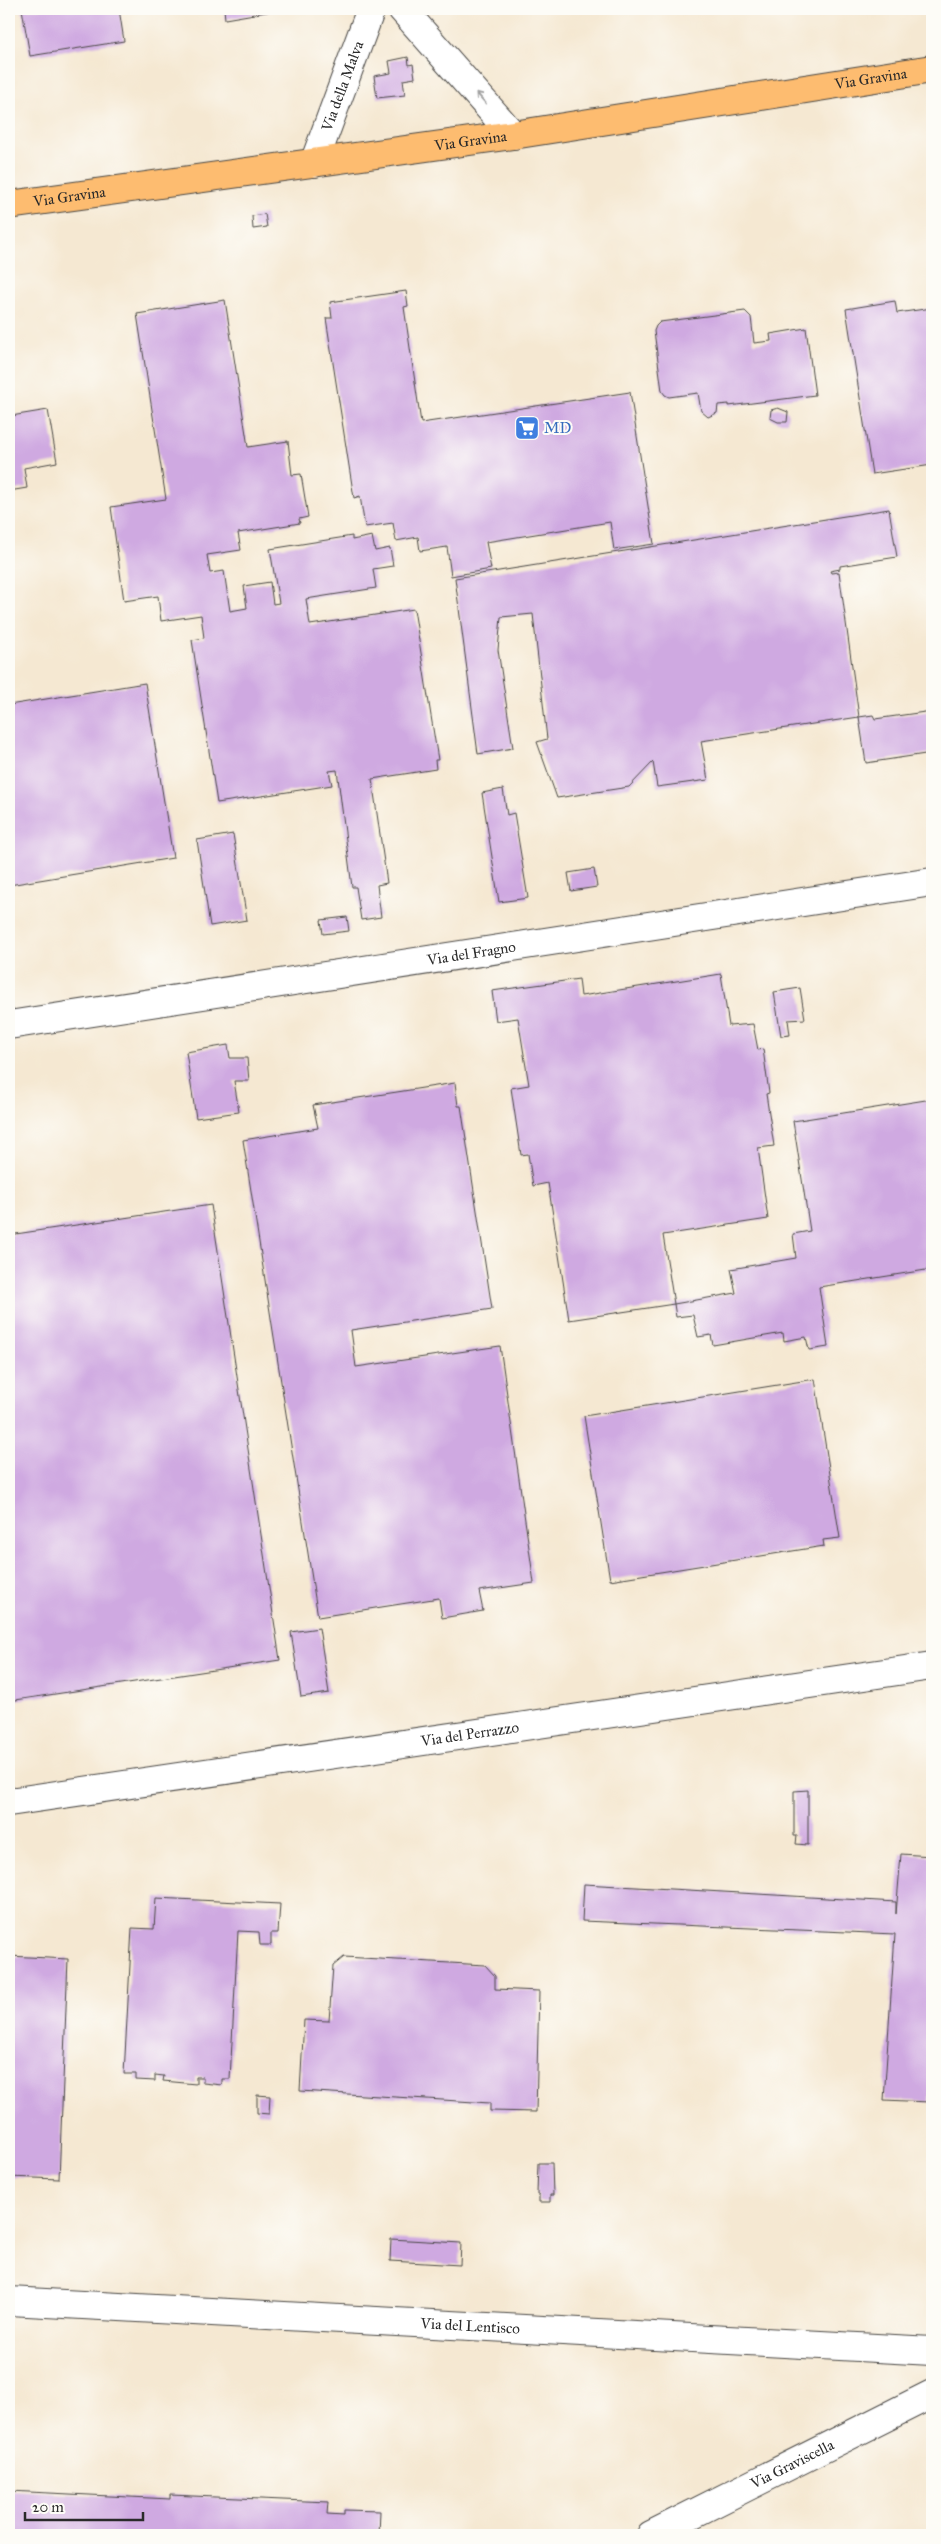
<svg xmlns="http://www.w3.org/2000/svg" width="941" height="2544" font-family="'IM FELL Great Primer',serif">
  <rect width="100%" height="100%" fill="#fdfcf7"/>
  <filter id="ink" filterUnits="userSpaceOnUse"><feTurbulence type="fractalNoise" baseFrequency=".02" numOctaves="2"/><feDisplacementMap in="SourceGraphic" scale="10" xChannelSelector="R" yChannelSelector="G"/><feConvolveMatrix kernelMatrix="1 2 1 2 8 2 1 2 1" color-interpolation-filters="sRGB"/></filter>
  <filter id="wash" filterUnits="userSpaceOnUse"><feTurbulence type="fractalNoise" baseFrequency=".0096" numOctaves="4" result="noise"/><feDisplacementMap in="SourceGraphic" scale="20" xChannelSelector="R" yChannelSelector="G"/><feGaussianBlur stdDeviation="1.12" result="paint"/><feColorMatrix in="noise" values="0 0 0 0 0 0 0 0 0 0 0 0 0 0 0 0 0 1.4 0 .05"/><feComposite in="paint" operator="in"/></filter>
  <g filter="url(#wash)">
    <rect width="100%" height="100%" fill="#f5e8d2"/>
    <g id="blocks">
      <g fill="#cfa9e1">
        <path d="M 22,9 L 119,9 L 124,41 L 30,56 Z"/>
        <path d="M 224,9 L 278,9 L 278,10 L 225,19 Z"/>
        <path d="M 408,57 L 409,65 L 413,64 L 415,78 L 403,80 L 405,95 L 377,98 L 374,76 L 391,73 L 389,61 Z"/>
        <path d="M 265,214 L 267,227 L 253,229 L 252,216 Z"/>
        <path d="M 406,291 L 408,306 L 404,307 L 421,423 L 630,392 L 654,544 L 614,550 L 610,522 L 486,542 L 491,569 L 451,576 L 447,547 L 420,551 L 418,537 L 396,541 L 393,523 L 365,527 L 360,496 L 354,498 L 326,318 L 332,318 L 330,302 Z"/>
        <path d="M 225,300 L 248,447 L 288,441 L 292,475 L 301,474 L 308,517 L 299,519 L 300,523 L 238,533 L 241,550 L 207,555 L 210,573 L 224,571 L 230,611 L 247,608 L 244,586 L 270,582 L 273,604 L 279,603 L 270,549 L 352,536 L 352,540 L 372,536 L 375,551 L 390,548 L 393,566 L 373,569 L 376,588 L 306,599 L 310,625 L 414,609 L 438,760 L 435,760 L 436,769 L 372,779 L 387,883 L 377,885 L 381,917 L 361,920 L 356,887 L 352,887 L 337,770 L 329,771 L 332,785 L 217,803 L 192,640 L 204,638 L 201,615 L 161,621 L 158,596 L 124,601 L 111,507 L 166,499 L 137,314 Z"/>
        <path d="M 895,301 L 897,313 L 932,308 L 932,465 L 872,474 L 846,309 Z"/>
        <path d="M 745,311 L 751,317 L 754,343 L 771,341 L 770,334 L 806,328 L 815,395 L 729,406 L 729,404 L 718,405 L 717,413 L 708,417 L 701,411 L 698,393 L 669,397 L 665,395 L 662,391 L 654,331 L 656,326 L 660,322 Z"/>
        <path d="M 9,406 L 11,416 L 48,410 L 57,462 L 24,468 L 27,488 L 9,491 Z"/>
        <path d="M 778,408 L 788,412 L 787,422 L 778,422 L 770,418 L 771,410 Z"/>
        <path d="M 889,509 L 897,557 L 840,566 L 840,569 L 830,571 L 831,573 L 839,572 L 859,717 L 701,741 L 708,780 L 657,787 L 653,762 L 629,787 L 557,798 L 537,742 L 547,739 L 533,614 L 501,617 L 498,650 L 513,748 L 478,754 L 455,578 Z"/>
        <path d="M 145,683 L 173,858 L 9,885 L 9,705 Z"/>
        <path d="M 932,711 L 932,753 L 866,763 L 859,717 L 873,715 L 875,719 Z"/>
        <path d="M 503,789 L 507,815 L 514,813 L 528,898 L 499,902 L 482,793 Z"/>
        <path d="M 233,834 L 247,920 L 210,926 L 197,840 Z"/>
        <path d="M 594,869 L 597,887 L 571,891 L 568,873 Z"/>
        <path d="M 347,917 L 349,931 L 323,934 L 321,920 Z"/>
        <path d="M 721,974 L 729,1026 L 753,1024 L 758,1050 L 763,1049 L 769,1093 L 766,1094 L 774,1146 L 758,1148 L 768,1219 L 663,1235 L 674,1304 L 569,1320 L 548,1183 L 533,1186 L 528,1154 L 521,1155 L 511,1088 L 529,1085 L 518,1018 L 496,1021 L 492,991 L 579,979 L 581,996 Z"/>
        <path d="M 800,988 L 805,1019 L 788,1020 L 790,1035 L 781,1036 L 774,992 Z"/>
        <path d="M 228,1045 L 230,1058 L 247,1058 L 249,1081 L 234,1081 L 239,1112 L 196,1118 L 186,1052 Z"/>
        <path d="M 455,1083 L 458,1106 L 461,1106 L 492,1309 L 351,1330 L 356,1367 L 500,1346 L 534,1583 L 479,1591 L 483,1611 L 442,1618 L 439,1598 L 318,1617 L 243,1140 L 318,1128 L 313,1105 Z"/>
        <path d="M 932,1099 L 932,1269 L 819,1287 L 828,1347 L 809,1350 L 806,1337 L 784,1341 L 783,1333 L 713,1345 L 711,1335 L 698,1337 L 693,1315 L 676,1317 L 674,1304 L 736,1293 L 731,1269 L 796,1258 L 793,1234 L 810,1231 L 793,1121 Z"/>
        <path d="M 211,1205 L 280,1660 L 9,1701 L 9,1235 Z"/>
        <path d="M 815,1379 L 840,1538 L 823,1540 L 824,1546 L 610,1580 L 584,1416 Z"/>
        <path d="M 319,1628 L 329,1693 L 301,1697 L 291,1632 Z"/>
        <path d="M 808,1790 L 808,1845 L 796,1844 L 797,1836 L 794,1836 L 794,1791 Z"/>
        <path d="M 901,1854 L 932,1856 L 932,2064 L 929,2102 L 884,2100 L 895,1934 L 582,1921 L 584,1884 L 896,1902 L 896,1914 Z"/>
        <path d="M 156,1898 L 280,1904 L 278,1933 L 271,1933 L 271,1945 L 260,1945 L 259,1932 L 238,1931 L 230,2079 L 222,2079 L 222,2085 L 203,2083 L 203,2077 L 196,2077 L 196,2084 L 163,2081 L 164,2076 L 155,2075 L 155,2081 L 136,2080 L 136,2074 L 124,2074 L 132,1928 L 154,1929 Z"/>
        <path d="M 9,1956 L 68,1959 L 59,2179 L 9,2177 Z"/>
        <path d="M 344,1957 L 485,1965 L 495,1976 L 495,1989 L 539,1991 L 536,2112 L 490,2111 L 490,2103 L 300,2091 L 304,2020 L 329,2021 L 333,1966 Z"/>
        <path d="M 257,2095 L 270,2096 L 269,2114 L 257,2113 Z"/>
        <path d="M 538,2163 L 552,2163 L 553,2195 L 550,2195 L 550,2202 L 539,2202 L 539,2194 L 537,2194 Z"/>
        <path d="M 391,2239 L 461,2243 L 460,2265 L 390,2261 Z"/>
        <path d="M 9,2491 L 170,2499 L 170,2495 L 328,2502 L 327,2514 L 344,2515 L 344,2510 L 380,2511 L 379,2535 L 9,2535 Z"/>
      </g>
    </g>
  </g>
  <g filter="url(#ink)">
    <use href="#blocks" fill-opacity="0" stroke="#494744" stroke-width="1"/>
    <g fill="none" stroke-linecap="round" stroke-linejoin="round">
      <defs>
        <g id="minor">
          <path d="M 402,9 L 513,135"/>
          <path id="s1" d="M 314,163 L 371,9"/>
          <path id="s2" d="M 9,1025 L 932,882"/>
          <path id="s3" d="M 9,1802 L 932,1666"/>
          <path id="s4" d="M 9,2301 L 932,2351"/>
          <path id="s5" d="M 651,2535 L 932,2394"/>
        </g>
        <g id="major">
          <path id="s6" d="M 9,205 L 513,135 L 932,69"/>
        </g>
      </defs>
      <use href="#minor" stroke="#494744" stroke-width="30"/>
      <use href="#major" stroke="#494744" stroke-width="30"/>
      <use href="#minor" stroke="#fff" stroke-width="28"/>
      <use href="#major" stroke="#fdbc6f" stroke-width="28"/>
    </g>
    <defs><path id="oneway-shaft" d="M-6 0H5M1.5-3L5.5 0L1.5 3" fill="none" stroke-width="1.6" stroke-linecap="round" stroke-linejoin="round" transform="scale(1.25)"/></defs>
    <use stroke="#a0a0a0" href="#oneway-shaft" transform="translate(481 98) rotate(-131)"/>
  </g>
  <defs>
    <symbol id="supermarket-square" viewBox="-11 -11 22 22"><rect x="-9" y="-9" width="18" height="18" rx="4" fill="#3f7fe0" stroke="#fdfcf7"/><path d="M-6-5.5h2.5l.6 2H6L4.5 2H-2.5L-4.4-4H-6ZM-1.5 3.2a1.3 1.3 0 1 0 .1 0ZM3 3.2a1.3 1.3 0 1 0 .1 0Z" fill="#fff"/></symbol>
  </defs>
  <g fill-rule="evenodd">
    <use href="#supermarket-square" x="513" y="414" width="28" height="28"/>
  </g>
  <g text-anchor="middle" stroke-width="4" stroke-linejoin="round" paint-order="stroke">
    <g font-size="15" fill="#2b2b2b" stroke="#fdfcf7">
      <text dy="5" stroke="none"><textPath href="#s6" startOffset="871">Via Gravina</textPath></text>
      <text dy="5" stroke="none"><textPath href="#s1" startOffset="82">Via della Malva</textPath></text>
      <text dy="5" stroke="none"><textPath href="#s6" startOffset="466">Via Gravina</textPath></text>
      <text dy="5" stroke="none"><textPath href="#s6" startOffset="61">Via Gravina</textPath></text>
      <text dy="5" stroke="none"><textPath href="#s2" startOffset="468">Via del Fragno</textPath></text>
      <text dy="5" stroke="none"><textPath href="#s3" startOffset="466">Via del Perrazzo</textPath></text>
      <text dy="5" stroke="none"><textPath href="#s4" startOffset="462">Via del Lentisco</textPath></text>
      <text dy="5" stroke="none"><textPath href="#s5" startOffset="158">Via Graviscella</textPath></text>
    </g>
    <g font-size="15" fill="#366cbe" stroke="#fdfcf7" text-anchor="start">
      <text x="544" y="433">MD</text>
    </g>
  </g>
  <rect width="941" height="2544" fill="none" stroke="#fdfcf7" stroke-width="30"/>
  <path d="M25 2512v8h118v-8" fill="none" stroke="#2b2b2b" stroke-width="2.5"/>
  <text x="32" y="2512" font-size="15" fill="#2b2b2b" stroke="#fdfcf7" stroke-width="4" paint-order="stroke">20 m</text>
</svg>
